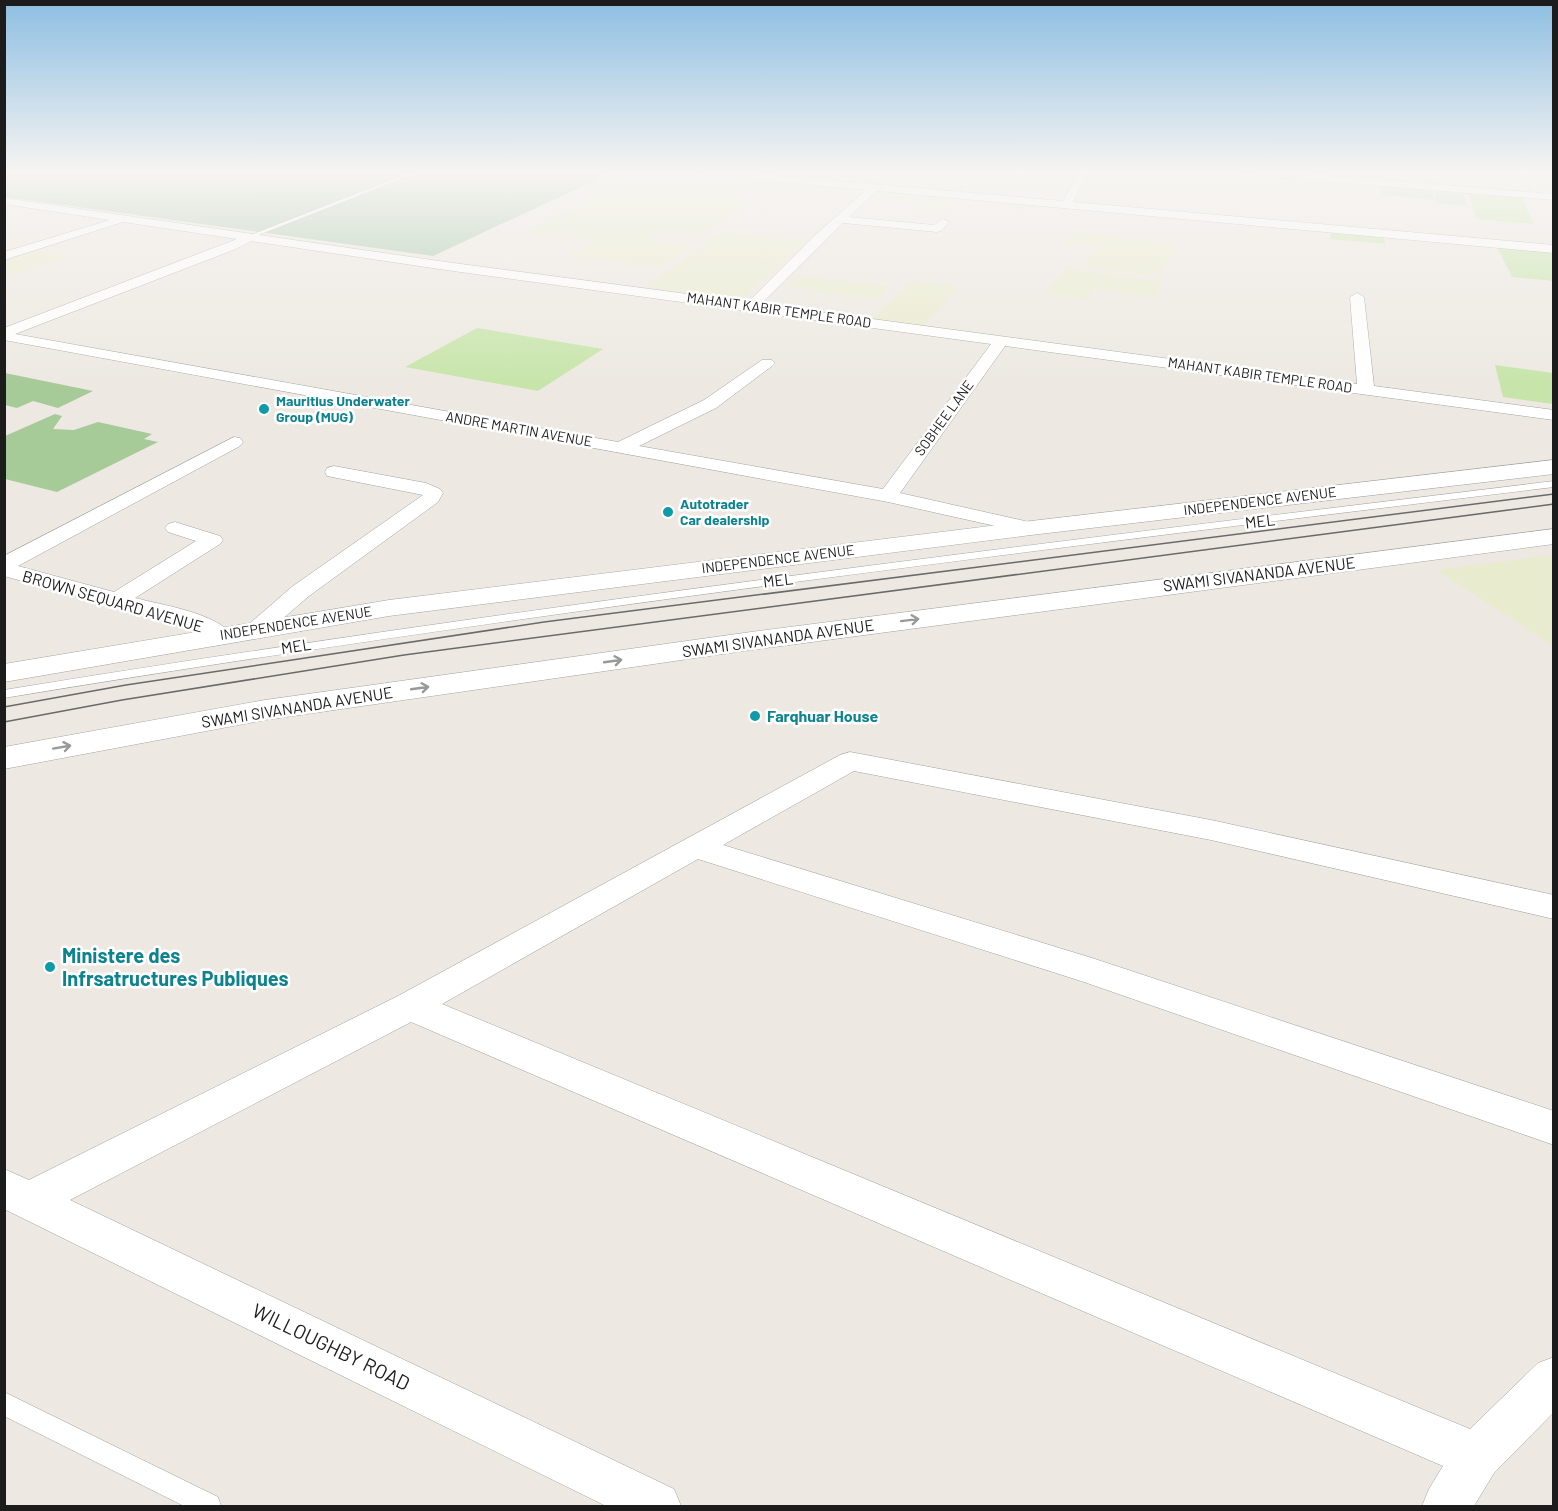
<svg xmlns="http://www.w3.org/2000/svg" width="1558" height="1511" font-family="Barlow,sans-serif">
  <rect width="100%" height="100%" fill="#ede9e2"/>
  <g fill="#e9ebce">
    <path d="M 735,172 L 885,172 L 869,184 Z"/>
    <path d="M 694,175 L 749,180 L 730,195 L 758,198 L 699,236 L 660,231 L 644,241 L 693,246 L 661,267 L 569,255 L 597,241 L 526,232 L 623,182 L 671,186 Z"/>
    <path d="M 880,190 L 931,195 L 920,204 L 869,199 Z"/>
    <path d="M 935,195 L 959,197 L 943,213 L 917,210 Z"/>
    <path d="M 721,232 L 808,241 L 741,299 L 644,288 Z"/>
    <path d="M 1073,232 L 1178,245 L 1156,276 L 1083,266 L 1099,247 L 1064,242 Z"/>
    <path d="M 33,250 L 71,256 L 15,273 L 5,273 L 4,259 Z"/>
    <path d="M 1065,269 L 1163,281 L 1155,297 L 1093,289 L 1087,300 L 1046,294 Z"/>
    <path d="M 798,275 L 889,287 L 876,299 L 783,286 Z"/>
    <path d="M 913,281 L 959,287 L 923,325 L 873,318 Z"/>
    <path d="M 1553,555 L 1553,646 L 1437,570 Z"/>
  </g>
  <g fill="#c7e5aa">
    <path d="M 1468,192 L 1521,196 L 1534,224 L 1477,219 Z"/>
    <path d="M 1331,232 L 1384,237 L 1385,244 L 1330,239 Z"/>
    <path d="M 1497,247 L 1553,252 L 1553,281 L 1512,277 Z"/>
    <path d="M 477,328 L 603,349 L 538,391 L 405,367 Z"/>
    <path d="M 1495,365 L 1553,373 L 1553,404 L 1503,397 Z"/>
  </g>
  <g fill="#a7ca99">
    <path d="M 5,373 L 93,391 L 58,408 L 33,401 L 17,408 L 5,405 Z"/>
    <path d="M 55,414 L 62,416 L 53,429 L 74,430 L 98,422 L 152,434 L 144,439 L 158,442 L 57,492 L 5,479 L 5,436 Z"/>
  </g>
  <g fill="#c0dace">
    <path d="M 1380,184 L 1431,188 L 1434,200 L 1381,195 Z"/>
    <path d="M 1434,189 L 1463,191 L 1467,206 L 1436,203 Z"/>
  </g>
  <path fill="#a5c5a9" d="M 5,172 L 613,172 L 433,256 L 5,197 Z"/>
  <g fill="none" stroke-linecap="round" stroke-linejoin="round">
    <defs>
      <g id="service">
        <path d="M 412,172 L 419,172 L 251,238 L 246,237 Z"/>
        <path d="M 1554,481 L 1554,487 C 1036,550 519,613 4,698 L 4,690 C 519,606 1036,544 1554,481 Z"/>
        <path d="M 4,1392 L 218,1497 L 221,1506 L 184,1506 L 4,1416 Z"/>
      </g>
      <g id="minor">
        <path d="M 696,172 L 737,172 L 1063,201 L 1078,172 L 1088,172 L 1073,202 L 1554,245 L 1554,253 L 877,191 L 849,217 L 934,225 L 943,219 L 949,222 L 941,231 L 937,232 L 843,223 L 761,304 L 1357,384 L 1350,297 L 1357,293 L 1364,297 L 1374,386 L 1554,410 L 1554,420 L 1005,346 L 900,493 L 1038,524 L 1041,528 L 1038,532 L 1031,534 L 888,502 L 4,340 L 4,328 L 237,239 L 123,222 L 4,260 L 4,252 L 110,220 L 4,204 L 4,198 L 446,262 L 748,302 L 812,238 L 866,190 L 701,175 ZM 251,241 L 446,270 L 991,344 L 883,489 L 639,446 L 716,408 L 772,366 L 775,363 L 772,360 L 762,360 L 704,400 L 618,442 L 15,334 L 236,249 Z"/>
        <path d="M 1240,172 L 1285,172 L 1554,194 L 1554,200 L 1245,175 Z"/>
        <path d="M 234,437 L 240,438 L 243,442 L 240,446 L 18,566 L 114,592 L 196,541 L 168,532 L 165,528 L 168,524 L 175,522 L 220,536 L 223,540 L 220,544 L 135,598 C 162,605 217,613 233,636 L 229,641 C 214,645 205,636 193,628 L 4,576 L 4,556 Z"/>
        <path d="M 334,466 L 426,483 L 440,489 L 443,493 L 438,502 L 309,596 L 265,634 L 257,636 L 249,634 L 245,629 L 249,624 L 293,586 L 423,495 L 327,476 L 325,472 L 327,468 Z"/>
        <path d="M 850,752 L 1211,820 L 1554,895 L 1554,919 L 1211,840 L 854,771 L 723,845 L 1092,958 L 1554,1111 L 1554,1145 L 1084,982 L 698,859 L 442,1004 L 1470,1429 L 1538,1363 L 1554,1357 L 1554,1412 L 1494,1473 L 1474,1506 L 1422,1506 L 1429,1489 L 1443,1466 L 411,1022 L 70,1200 L 674,1489 L 681,1506 L 606,1506 L 4,1209 L 4,1169 L 29,1180 L 398,996 L 840,755 Z"/>
      </g>
      <g id="tertiary">
        <path d="M 1554,460 L 1554,474 L 1031,535 L 389,616 L 4,682 L 4,664 L 389,600 L 1031,521 Z"/>
        <path d="M 1554,529 L 1554,544 L 751,650 L 265,720 L 4,769 L 4,747 L 265,700 L 751,632 Z"/>
      </g>
    </defs>
    <use href="#service" stroke="#a3a3a3" stroke-width="1"/>
    <use href="#minor" stroke="#a3a3a3" stroke-width="1"/>
    <use href="#tertiary" stroke="#a3a3a3" stroke-width="1"/>
    <use href="#service" fill="#fff" fill-rule="evenodd"/>
    <use href="#minor" fill="#fff" fill-rule="evenodd"/>
    <use href="#tertiary" fill="#fff" fill-rule="evenodd"/>
    <g stroke="#6a6a6a" stroke-width="1.5">
      <path d="M 4,707 L 126,685 L 544,622 L 1554,494"/>
      <path d="M 4,722 L 122,700 L 404,655 L 1554,504"/>
    </g>
  </g>
  <defs><path id="oneway-shaft" d="M-6 0H5M1.5-3L5.5 0L1.5 3" fill="none" stroke-width="1.6" stroke-linecap="round" stroke-linejoin="round" transform="scale(1.5)"/></defs>
  <g stroke="#999">
    <use href="#oneway-shaft" transform="translate(910 620) rotate(-7)"/>
    <use href="#oneway-shaft" transform="translate(613 661) rotate(-8)"/>
    <use href="#oneway-shaft" transform="translate(420 688) rotate(-8)"/>
    <use href="#oneway-shaft" transform="translate(62 747) rotate(-10)"/>
  </g>
  <linearGradient id="sky" x2="0" y2="1"><stop stop-color="#8dbee2"/><stop offset="0.45" stop-color="#f7f5f2"/><stop offset="1" stop-color="#f7f5f2" stop-opacity="0"/></linearGradient>
  <rect width="1558" height="384" fill="url(#sky)"/>
  <g fill="#0f9aa8" stroke="#fff" stroke-width="2">
    <circle cx="264" cy="409" r="6"/>
    <circle cx="668" cy="512" r="6"/>
    <circle cx="755" cy="716" r="6"/>
    <circle cx="50" cy="967" r="6"/>
  </g>
  <g text-anchor="middle" stroke-width="5" stroke-linejoin="round" paint-order="stroke">
    <g font-size="14" fill="#1c1c1c" stroke="#fff">
      <text transform="translate(779 310) rotate(8)" y="5">MAHANT KABIR TEMPLE ROAD</text>
      <text transform="translate(1260 375) rotate(8)" y="5">MAHANT KABIR TEMPLE ROAD</text>
      <text transform="translate(944 418) rotate(-54)" y="5">SOBHEE LANE</text>
      <text transform="translate(519 429) rotate(10)" y="5">ANDRE MARTIN AVENUE</text>
      <text transform="translate(1260 501) rotate(-7)" y="5">INDEPENDENCE AVENUE</text>
      <text transform="translate(778 559) rotate(-7)" y="5">INDEPENDENCE AVENUE</text>
      <text transform="translate(296 623) rotate(-9)" y="5">INDEPENDENCE AVENUE</text>
    </g>
    <g font-size="14" font-weight="bold" fill="#0d838f" stroke="#fff" text-anchor="start">
      <text x="276" y="406">Mauritius Underwater<tspan x="276" dy="16">Group (MUG)</tspan></text>
      <text x="680" y="509">Autotrader<tspan x="680" dy="16">Car dealership</tspan></text>
    </g>
    <g font-size="16" fill="#1c1c1c" stroke="#fff">
      <text transform="translate(1260 521) rotate(-7)" y="6">MEL</text>
      <text transform="translate(1259 574) rotate(-7)" y="6">SWAMI SIVANANDA AVENUE</text>
      <text transform="translate(778 580) rotate(-7)" y="6">MEL</text>
      <text transform="translate(113 601) rotate(16)" y="6">BROWN SEQUARD AVENUE</text>
      <text transform="translate(778 638) rotate(-8)" y="6">SWAMI SIVANANDA AVENUE</text>
      <text transform="translate(296 646) rotate(-9)" y="6">MEL</text>
      <text transform="translate(297 707) rotate(-9)" y="6">SWAMI SIVANANDA AVENUE</text>
    </g>
    <g font-size="16" font-weight="bold" fill="#0d838f" stroke="#fff" text-anchor="start">
      <text x="767" y="722">Farqhuar House</text>
    </g>
    <g font-size="20" font-weight="bold" fill="#0d838f" stroke="#fff" text-anchor="start">
      <text x="62" y="963">Ministere des<tspan x="62" dy="23">Infrsatructures Publiques</tspan></text>
    </g>
    <g font-size="20" fill="#1c1c1c" stroke="#fff">
      <text transform="translate(331 1347) rotate(26)" y="7">WILLOUGHBY ROAD</text>
    </g>
  </g>
  <rect width="1558" height="1511" fill="none" stroke="#1c1c1c" stroke-width="12"/>
</svg>
